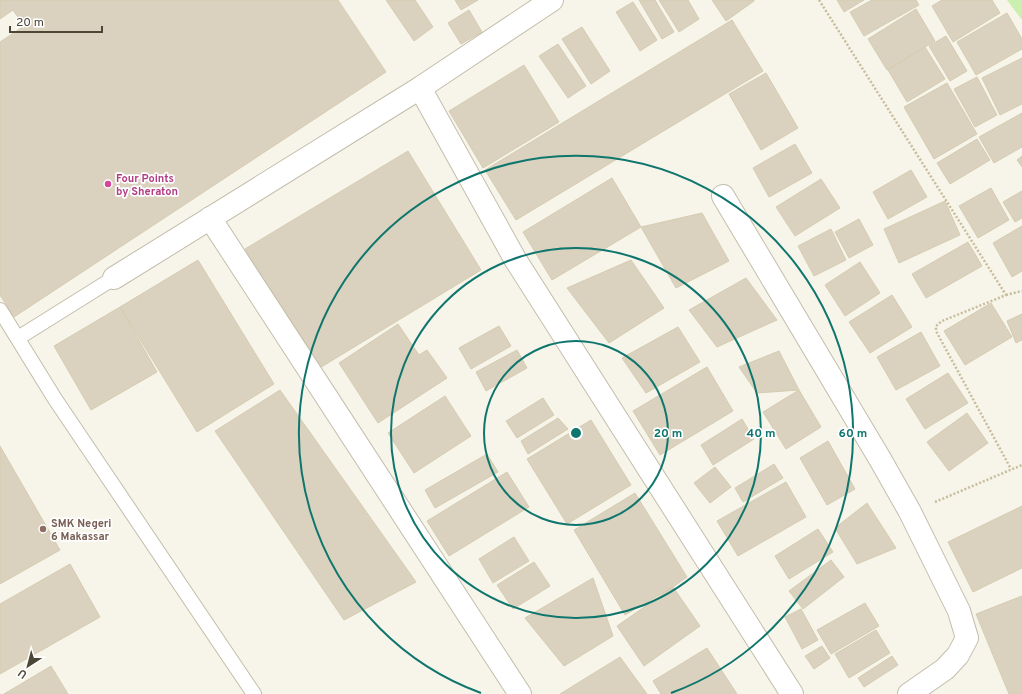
<svg xmlns="http://www.w3.org/2000/svg" width="1022" height="694" font-family="Overpass,sans-serif">
  <rect width="100%" height="100%" fill="#f7f4ea"/>
  <path fill="#caefaf" d="M 1007,0 L 1022,0 L 1022,20 Z"/>
  <g fill="#dad2be" stroke="#d5ccb0">
    <path d="M 0,0 L 338,0 L 386,72 L 14,317 L 0,295 L 0,42 L 24,26 L 13,10 L 0,19 Z"/>
    <path d="M 386,0 L 415,0 L 433,27 L 414,41 Z"/>
    <path d="M 455,0 L 478,0 L 461,10 Z"/>
    <path d="M 639,0 L 655,0 L 674,32 L 662,39 Z"/>
    <path d="M 659,0 L 688,0 L 699,19 L 679,32 Z"/>
    <path d="M 712,0 L 754,0 L 754,1 L 726,21 Z"/>
    <path d="M 837,0 L 864,0 L 844,12 Z"/>
    <path d="M 872,0 L 916,0 L 919,5 L 864,36 L 850,12 Z"/>
    <path d="M 942,0 L 992,0 L 1000,13 L 953,42 L 932,6 Z"/>
    <path d="M 633,2 L 657,40 L 640,51 L 616,12 Z"/>
    <path d="M 916,9 L 935,41 L 887,70 L 868,39 Z"/>
    <path d="M 469,10 L 482,32 L 461,44 L 448,23 Z"/>
    <path d="M 1007,13 L 1022,39 L 1022,49 L 976,75 L 957,42 Z"/>
    <path d="M 732,20 L 763,71 L 516,220 L 485,170 Z"/>
    <path d="M 582,27 L 610,71 L 591,84 L 562,39 Z"/>
    <path d="M 946,36 L 967,71 L 950,81 L 929,46 Z"/>
    <path d="M 558,44 L 586,86 L 568,98 L 539,56 Z"/>
    <path d="M 925,47 L 945,79 L 907,102 L 888,70 Z"/>
    <path d="M 1022,58 L 1022,104 L 1000,115 L 982,78 Z"/>
    <path d="M 524,65 L 559,122 L 483,168 L 449,111 Z"/>
    <path d="M 766,73 L 798,128 L 761,150 L 729,94 Z"/>
    <path d="M 977,77 L 997,115 L 975,127 L 954,89 Z"/>
    <path d="M 947,83 L 977,134 L 934,159 L 904,107 Z"/>
    <path d="M 1022,113 L 1022,147 L 994,163 L 979,137 Z"/>
    <path d="M 977,139 L 990,160 L 950,184 L 937,163 Z"/>
    <path d="M 795,144 L 812,173 L 769,197 L 753,168 Z"/>
    <path d="M 408,151 L 481,270 L 318,369 L 245,249 Z"/>
    <path d="M 1022,156 L 1022,167 L 1017,160 Z"/>
    <path d="M 911,170 L 927,197 L 888,219 L 873,192 Z"/>
    <path d="M 612,178 L 641,227 L 552,280 L 523,232 Z"/>
    <path d="M 821,179 L 840,208 L 795,236 L 776,207 Z"/>
    <path d="M 991,188 L 1009,220 L 978,238 L 959,206 Z"/>
    <path d="M 1022,191 L 1022,218 L 1015,222 L 1003,202 Z"/>
    <path d="M 945,201 L 960,235 L 899,263 L 884,229 Z"/>
    <path d="M 702,213 L 729,261 L 676,288 L 641,227 Z"/>
    <path d="M 859,219 L 873,245 L 849,258 L 835,232 Z"/>
    <path d="M 1022,226 L 1022,271 L 1012,277 L 993,243 Z"/>
    <path d="M 831,229 L 846,260 L 814,276 L 798,246 Z"/>
    <path d="M 968,242 L 982,266 L 926,298 L 912,274 Z"/>
    <path d="M 198,260 L 274,384 L 197,432 L 120,307 Z"/>
    <path d="M 631,260 L 664,308 L 609,343 L 567,288 Z"/>
    <path d="M 860,262 L 880,293 L 845,316 L 825,285 Z"/>
    <path d="M 746,278 L 777,320 L 717,347 L 689,310 Z"/>
    <path d="M 892,295 L 912,327 L 870,353 L 849,322 Z"/>
    <path d="M 991,303 L 1012,337 L 965,365 L 944,331 Z"/>
    <path d="M 120,307 L 157,372 L 91,410 L 54,346 Z"/>
    <path d="M 1022,314 L 1022,340 L 1016,343 L 1007,321 Z"/>
    <path d="M 398,324 L 419,355 L 427,350 L 447,378 L 378,423 L 339,363 Z"/>
    <path d="M 499,326 L 511,346 L 471,369 L 459,348 Z"/>
    <path d="M 678,327 L 700,362 L 646,393 L 622,358 Z"/>
    <path d="M 921,332 L 940,366 L 896,390 L 877,357 Z"/>
    <path d="M 517,350 L 527,368 L 486,391 L 476,372 Z"/>
    <path d="M 779,351 L 799,390 L 757,393 L 739,367 Z"/>
    <path d="M 707,367 L 733,411 L 660,455 L 633,411 Z"/>
    <path d="M 948,373 L 968,403 L 925,429 L 906,399 Z"/>
    <path d="M 280,390 L 416,582 L 344,620 L 215,431 Z"/>
    <path d="M 799,390 L 821,427 L 786,449 L 763,412 Z"/>
    <path d="M 445,396 L 471,436 L 414,473 L 388,433 Z"/>
    <path d="M 543,398 L 554,415 L 517,438 L 506,421 Z"/>
    <path d="M 967,413 L 988,443 L 949,471 L 927,442 Z"/>
    <path d="M 558,418 L 568,429 L 528,454 L 521,441 Z"/>
    <path d="M 742,419 L 754,439 L 713,465 L 701,445 Z"/>
    <path d="M 591,420 L 631,485 L 567,524 L 527,459 Z"/>
    <path d="M 828,441 L 855,489 L 827,505 L 800,458 Z"/>
    <path d="M 0,446 L 60,550 L 0,584 Z"/>
    <path d="M 487,454 L 498,472 L 435,508 L 425,490 Z"/>
    <path d="M 774,464 L 783,478 L 743,502 L 735,488 Z"/>
    <path d="M 715,467 L 731,487 L 710,503 L 694,483 Z"/>
    <path d="M 507,472 L 529,507 L 449,556 L 427,521 Z"/>
    <path d="M 786,482 L 806,517 L 738,556 L 717,521 Z"/>
    <path d="M 635,493 L 687,577 L 673,587 L 625,615 L 574,530 Z"/>
    <path d="M 867,503 L 896,548 L 857,564 L 835,528 Z"/>
    <path d="M 1022,506 L 1022,568 L 973,592 L 948,542 Z"/>
    <path d="M 818,529 L 833,552 L 789,579 L 775,556 Z"/>
    <path d="M 514,537 L 529,561 L 493,583 L 479,559 Z"/>
    <path d="M 831,560 L 844,577 L 803,609 L 789,591 Z"/>
    <path d="M 534,562 L 550,586 L 513,609 L 497,585 Z"/>
    <path d="M 70,564 L 100,617 L 0,674 L 0,604 Z"/>
    <path d="M 593,578 L 613,636 L 564,666 L 525,618 Z"/>
    <path d="M 673,587 L 700,626 L 644,666 L 617,626 Z"/>
    <path d="M 1022,596 L 1022,694 L 1009,694 L 976,614 Z"/>
    <path d="M 865,603 L 879,626 L 831,654 L 817,630 Z"/>
    <path d="M 801,609 L 818,640 L 802,649 L 785,617 Z"/>
    <path d="M 876,630 L 890,653 L 849,678 L 835,654 Z"/>
    <path d="M 822,646 L 830,658 L 814,669 L 805,656 Z"/>
    <path d="M 707,648 L 737,694 L 661,694 L 653,681 Z"/>
    <path d="M 892,656 L 898,665 L 864,687 L 858,678 Z"/>
    <path d="M 620,657 L 647,694 L 560,694 Z"/>
    <path d="M 51,666 L 68,694 L 4,694 Z"/>
  </g>
  <g fill="none" stroke-linecap="round" stroke-linejoin="round">
    <defs>
      <g id="lane">
        <path d="M 0,310 L 55,399 L 254,694"/>
        <path d="M 18,338 L 114,278"/>
      </g>
      <g id="street">
        <path d="M 420,88 L 515,259 L 792,694"/>
        <path d="M 723,196 L 880,459 L 910,512 L 959,611 L 967,638 L 958,655 L 945,669 L 909,694"/>
        <path d="M 210,218 L 520,694"/>
        <path d="M 114,278 L 420,88 L 552,0"/>
      </g>
    </defs>
    <use href="#lane" stroke="#c3beab" stroke-width="16"/>
    <use href="#street" stroke="#c3beab" stroke-width="24"/>
    <g stroke="#c7bd9b" stroke-width="2.5" stroke-dasharray="2 2" stroke-linecap="butt">
      <path d="M 819,0 L 1006,295 L 942,321 L 936,326 L 936,331 L 1011,469"/>
      <path d="M 1006,295 L 1022,291"/>
      <path d="M 935,502 L 1022,465"/>
    </g>
    <use href="#lane" stroke="#fff" stroke-width="14"/>
    <use href="#street" stroke="#fff" stroke-width="22"/>
  </g>
  <g fill="none" stroke="#0f766e" stroke-width="2">
    <circle cx="576" cy="433" r="92"/>
    <circle cx="576" cy="433" r="185"/>
    <path d="M481 693A277 277 0 1 1 671 693"/>
  </g>
  <circle fill="#d1479c" stroke="#fff" stroke-width="1.5" cx="108" cy="184" r="4"/>
  <circle fill="#8d6e63" stroke="#fff" stroke-width="1.5" cx="43" cy="529" r="4"/>
  <g text-anchor="middle" stroke-width="3.5" stroke-linejoin="round" paint-order="stroke">
    <g font-size="11" font-weight="bold" fill="#b23c85" stroke="#fff" text-anchor="start">
      <text x="116" y="182">Four Points<tspan x="116" dy="13">by Sheraton</tspan></text>
    </g>
    <g font-size="11" font-weight="bold" fill="#785e54" stroke="#fff" text-anchor="start">
      <text x="51" y="527">SMK Negeri<tspan x="51" dy="13">6 Makassar</tspan></text>
    </g>
  </g>
  <circle cx="576" cy="433" r="6" fill="#0f766e" stroke="#fff" stroke-width="2"/>
  <g font-size="12" text-anchor="middle" font-weight="bold" fill="#0f766e" stroke="#fff" stroke-width="3.5" stroke-linejoin="round" paint-order="stroke">
    <text x="668" y="437">20 m</text>
    <text x="761" y="437">40 m</text>
    <text x="853" y="437">60 m</text>
  </g>
  <g transform="translate(28 666) rotate(216)" stroke="#ffffff" stroke-width="3" paint-order="stroke">
  <path d="M0-3L7 15L0 10L-7 15Z" fill="#4c4637"/>
  <text y="-6" font-size="11" font-weight="bold" text-anchor="middle" fill="#4c4637">U</text>
  </g>
  <path d="M10 26v6h92v-6" fill="none" stroke="#4c4637" stroke-width="2"/>
  <text x="16" y="26" font-size="12" fill="#4c4637" stroke="#ffffff" stroke-width="3" paint-order="stroke">20 m</text>
</svg>
